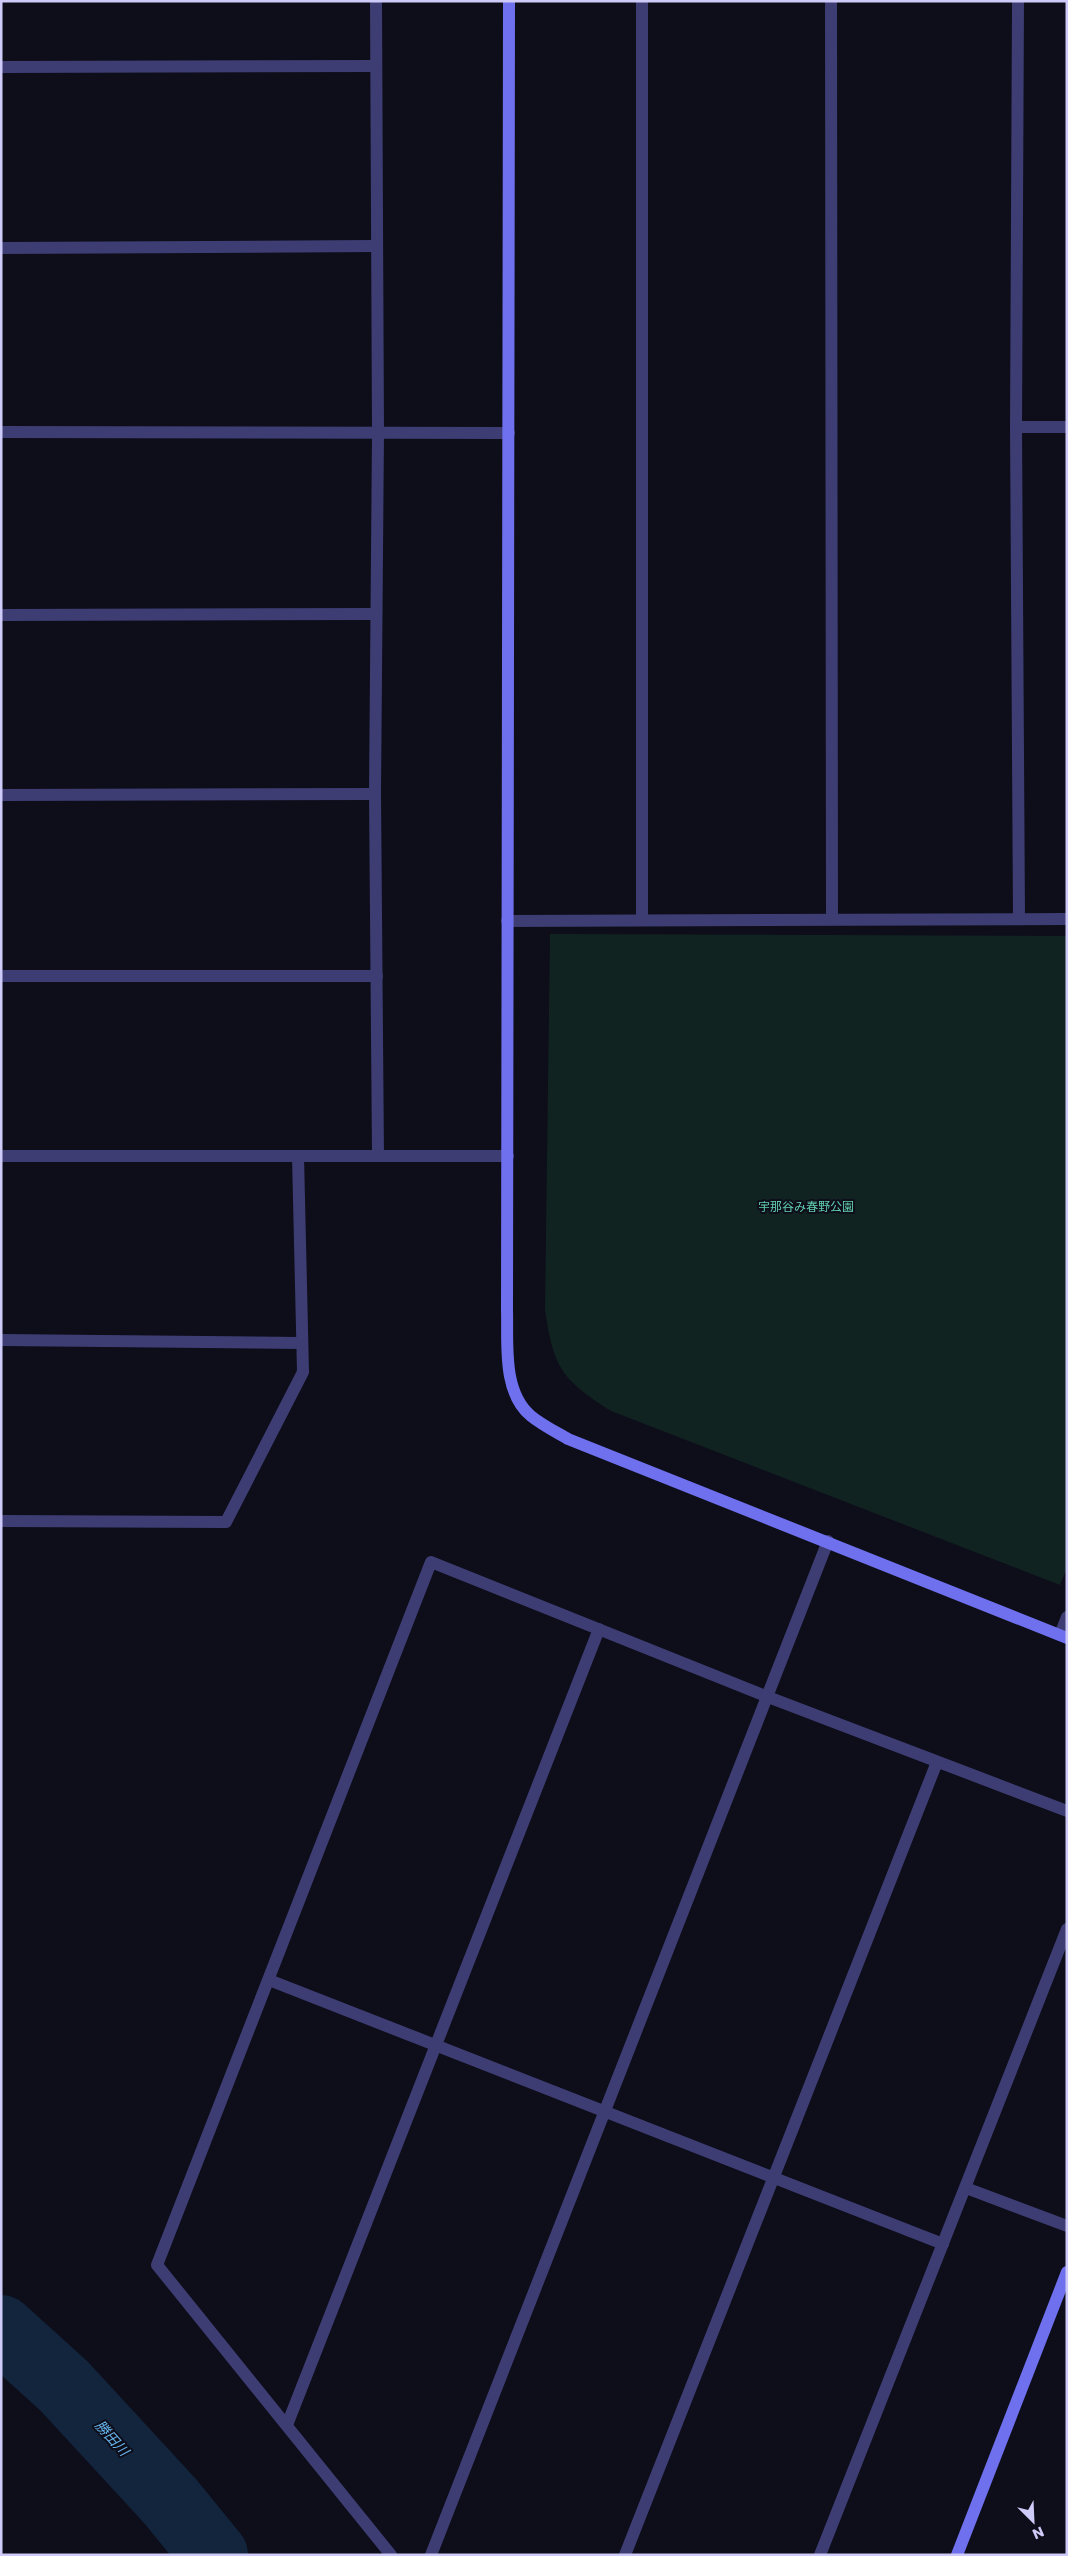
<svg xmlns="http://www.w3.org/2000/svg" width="1068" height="2556" font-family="Poppins,'Noto Sans JP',sans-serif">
  <rect width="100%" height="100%" fill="#0e0d1a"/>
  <path fill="#102321" d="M 550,934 L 1067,936 L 1067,1568 L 1060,1585 L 611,1411 C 562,1380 553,1368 545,1309 Z"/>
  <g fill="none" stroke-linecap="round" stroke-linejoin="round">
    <path stroke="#12253d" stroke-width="68" d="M 1,2329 L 64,2386 L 170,2501 L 214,2555"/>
    <g stroke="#3d3d73" stroke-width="12">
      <path d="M 376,1 L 378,433 L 375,794 L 378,1156"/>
      <path d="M 642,1 L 642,920"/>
      <path d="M 831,1 L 832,919"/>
      <path d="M 1018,1 L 1016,427 L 1019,919"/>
      <path d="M 1,67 L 376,66"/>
      <path d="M 1,248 L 376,246"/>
      <path d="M 1016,427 L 1067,427"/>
      <path d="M 1,432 L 509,433"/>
      <path d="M 1,615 L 375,614"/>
      <path d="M 1,795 L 375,794"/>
      <path d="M 507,921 L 1067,919"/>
      <path d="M 1,976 L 377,976"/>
      <path d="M 1,1156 L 508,1156"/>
      <path d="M 1,1340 L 301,1343"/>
      <path d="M 1,1521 L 226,1522 L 303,1372 L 298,1156"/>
      <path d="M 1060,1635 L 1067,1617"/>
      <path d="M 269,1980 L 943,2244"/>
      <path d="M 966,2188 L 1067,2226"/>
      <path d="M 287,2425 L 599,1629"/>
      <path d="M 391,2555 L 157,2265 L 431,1562 L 768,1697 L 1067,1811"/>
      <path d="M 431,2555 L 828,1541"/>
      <path d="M 625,2555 L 937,1762"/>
      <path d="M 820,2555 L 1067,1929"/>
    </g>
    <g stroke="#6e70ee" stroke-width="12">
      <path d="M 509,1 L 507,1310 C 508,1343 502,1392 531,1416 C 542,1425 556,1432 568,1439 L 1067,1638"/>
      <path d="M 957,2555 L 1067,2272"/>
    </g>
  </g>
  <g text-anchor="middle" stroke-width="4" stroke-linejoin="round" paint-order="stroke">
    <g font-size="12" fill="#61cfaf" stroke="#0e0d1a">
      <text x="806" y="1211">宇那谷み春野公園</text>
    </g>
    <g font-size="14" font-style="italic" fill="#66b4ed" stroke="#0e0d1a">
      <text transform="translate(112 2438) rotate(48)" y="5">勝田川</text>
    </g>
  </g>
  <rect width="1068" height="2556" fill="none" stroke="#cfcbf9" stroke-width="5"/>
  <g transform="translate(1033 2521) rotate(156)" stroke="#0e0d1a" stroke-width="4" paint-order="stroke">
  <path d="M0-4L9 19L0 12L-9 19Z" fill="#cfcbf9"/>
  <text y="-8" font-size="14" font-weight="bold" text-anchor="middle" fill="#cfcbf9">N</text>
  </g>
</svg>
